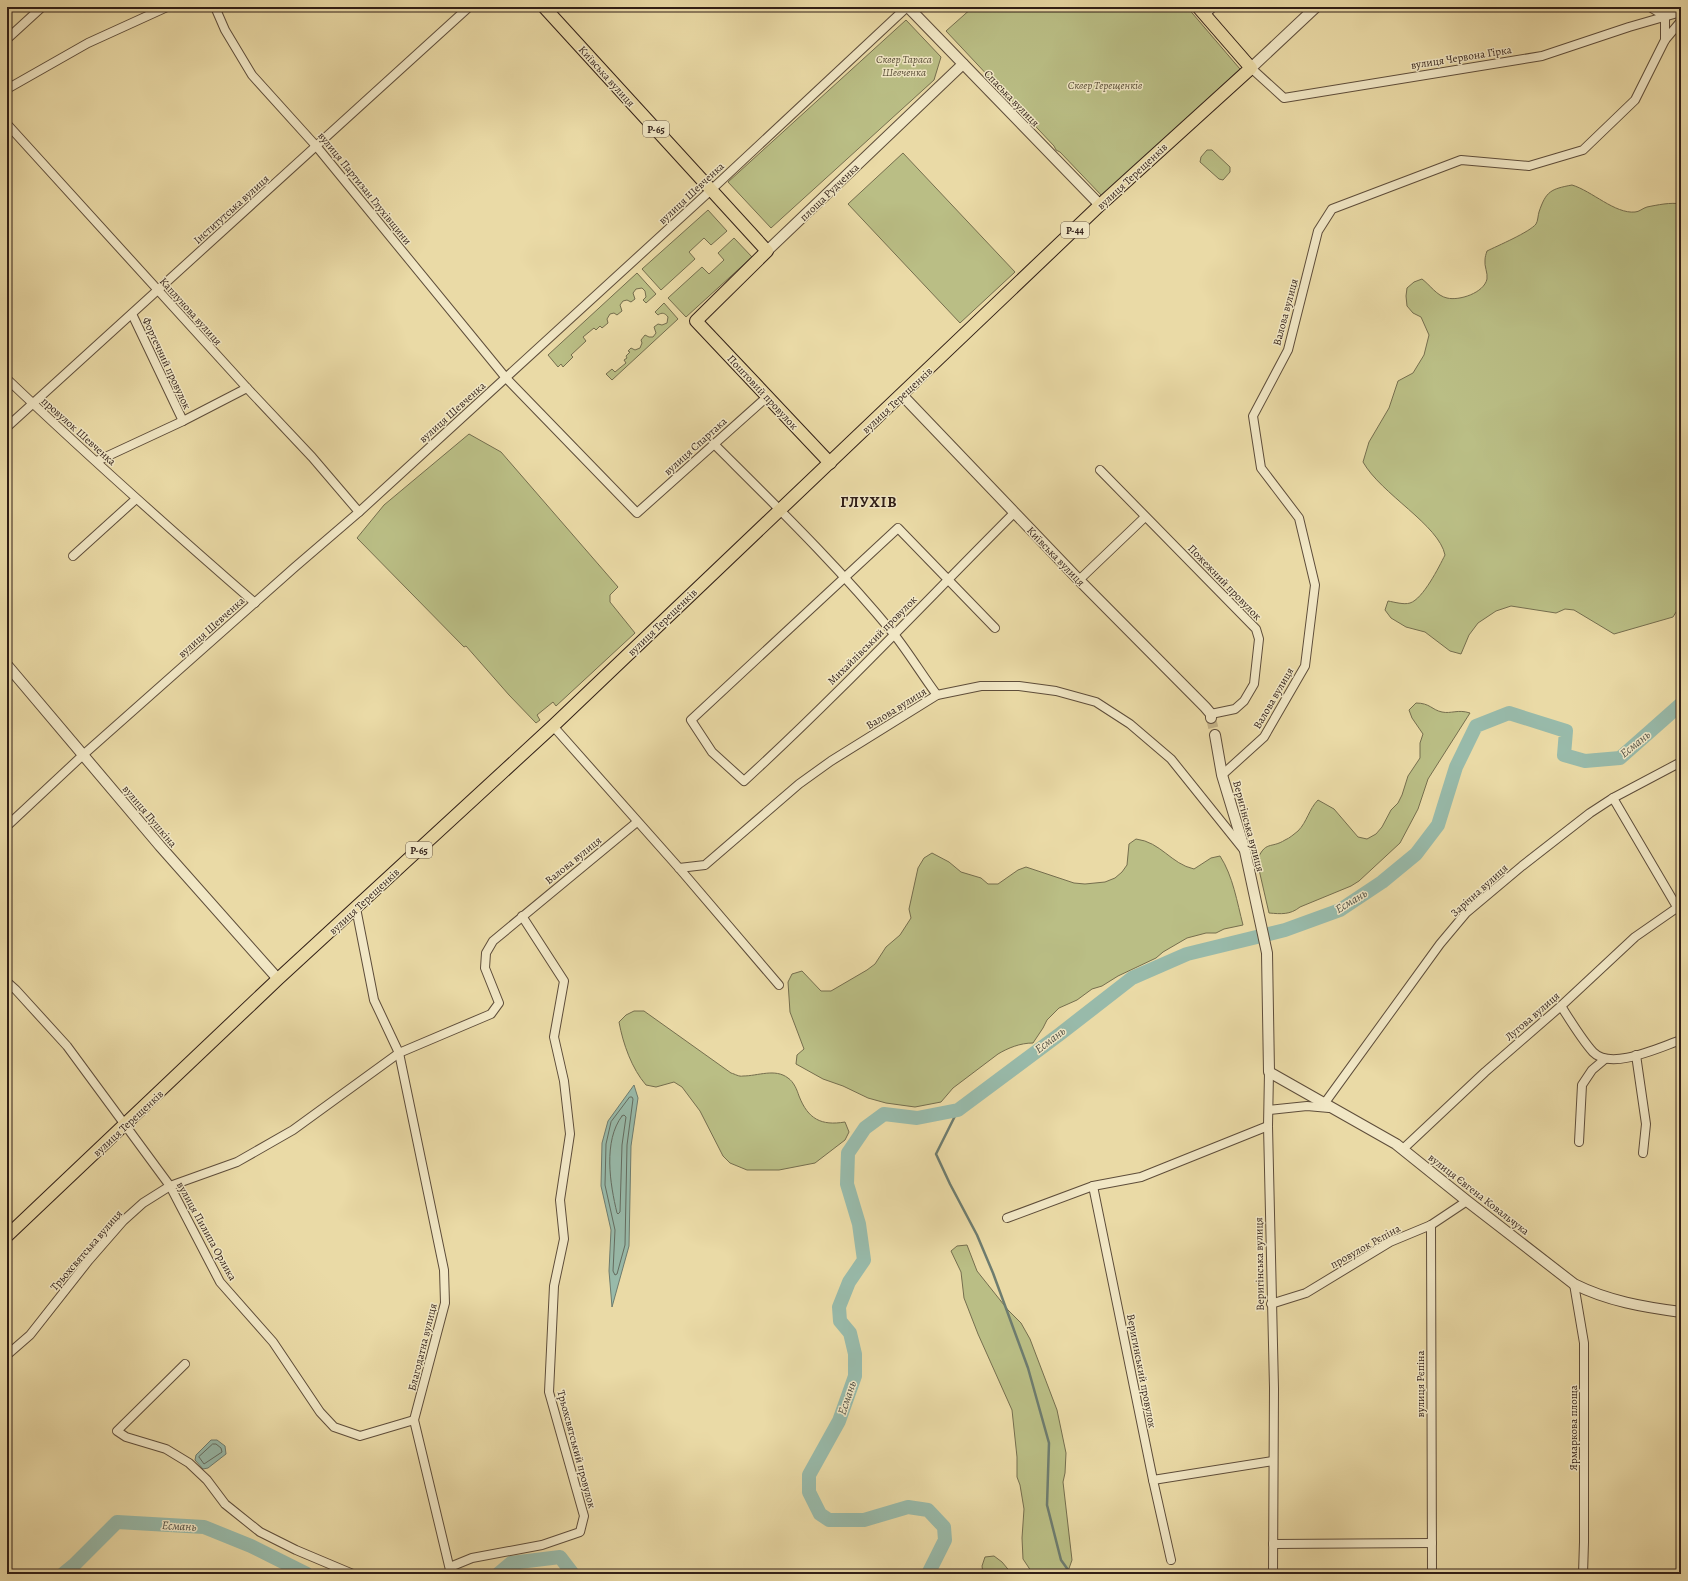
<svg xmlns="http://www.w3.org/2000/svg" width="1688" height="1581" font-family="Alegreya,serif">
  <rect width="100%" height="100%" fill="#eadaa6"/>
  <filter id="stains"><feTurbulence type="fractalNoise" baseFrequency=".005" numOctaves="4"/><feColorMatrix values="0 0 0 0 .2 0 0 0 0 .09 0 0 0 0 .02 0 0 0 .5 -.17"/></filter>
  <radialGradient id="worn" r=".72"><stop offset=".6" stop-color="#630" stop-opacity="0"/><stop offset="1" stop-color="#630" stop-opacity=".3"/></radialGradient>
  <g fill="#babe85" stroke="#756e4e">
    <path d="M 973,7 L 1187,7 L 1240,69 L 1102,196 L 1060,152 L 1056,150 L 1054,146 L 946,31 Z"/>
    <path d="M 906,20 L 941,57 L 934,80 L 771,228 L 728,182 Z"/>
    <path d="M 1207,150 L 1212,150 L 1230,167 L 1230,172 L 1223,180 L 1219,179 L 1200,162 L 1201,157 Z"/>
    <path d="M 903,153 L 1015,272 L 960,323 L 848,204 Z"/>
    <path d="M 1572,185 C 1592,191 1615,214 1635,212 C 1639,212 1643,208 1647,207 C 1657,205 1671,202 1681,204 L 1681,604 L 1673,617 L 1614,634 L 1574,610 L 1565,609 L 1556,613 L 1511,606 L 1496,611 L 1478,623 L 1469,635 L 1461,654 L 1450,651 L 1425,632 L 1406,627 L 1391,618 L 1385,610 L 1388,601 C 1394,602 1404,605 1410,603 C 1423,599 1439,567 1445,555 C 1439,525 1381,494 1363,462 L 1369,442 L 1389,408 L 1398,381 L 1413,373 L 1424,355 L 1429,335 L 1421,317 L 1413,313 L 1407,306 L 1406,296 L 1407,288 L 1414,282 L 1422,279 C 1430,285 1437,296 1447,298 C 1459,301 1484,293 1487,279 C 1488,273 1484,266 1485,260 C 1485,257 1486,254 1487,251 C 1497,246 1530,232 1536,224 C 1538,221 1538,215 1539,212 C 1546,191 1551,189 1572,185 Z"/>
    <path d="M 708,210 L 727,231 L 711,245 L 704,238 L 689,252 L 695,259 L 661,290 L 642,269 Z"/>
    <path d="M 734,238 L 752,257 L 686,317 L 668,298 L 702,267 L 709,274 L 724,260 L 718,253 Z"/>
    <path d="M 637,273 L 656,294 L 646,303 L 643,300 L 646,297 L 645,291 L 642,288 L 636,289 L 633,293 L 635,299 L 631,302 L 627,300 L 623,301 L 620,305 L 622,311 L 617,315 L 614,313 L 610,314 L 607,319 L 608,323 L 602,328 L 600,326 L 596,330 L 594,328 L 583,337 L 586,341 L 571,355 L 573,357 L 563,367 L 561,364 L 558,367 L 548,355 Z"/>
    <path d="M 664,303 L 678,319 L 612,380 L 606,374 L 612,369 L 615,372 L 626,363 L 624,360 L 627,358 L 626,356 L 630,352 L 628,351 L 631,348 L 635,350 L 640,348 L 642,343 L 641,340 L 645,335 L 649,337 L 653,337 L 656,333 L 654,327 L 658,324 L 662,325 L 667,323 L 668,317 C 665,313 662,312 658,315 L 655,312 Z"/>
    <path d="M 469,434 L 501,452 L 618,587 L 610,595 L 610,602 L 635,633 L 556,706 L 553,702 L 537,715 L 540,720 L 536,723 L 509,695 L 466,646 L 464,647 L 357,538 L 384,505 Z"/>
    <path d="M 1416,703 C 1430,703 1432,710 1442,712 C 1451,714 1458,709 1470,713 L 1428,779 L 1418,809 L 1400,843 L 1359,881 L 1351,886 L 1300,907 C 1290,915 1281,914 1269,913 L 1257,861 C 1265,840 1271,849 1285,840 C 1290,838 1294,834 1298,831 C 1307,822 1309,809 1318,800 L 1334,809 L 1358,837 L 1367,839 L 1376,834 L 1382,827 L 1391,810 L 1398,803 L 1402,795 L 1408,776 L 1420,758 L 1420,743 L 1423,734 L 1412,718 L 1409,710 Z"/>
    <path d="M 1136,839 C 1161,842 1171,864 1194,869 L 1211,858 L 1220,856 C 1233,876 1237,902 1243,925 L 1224,929 L 1216,933 L 1206,933 L 1187,938 L 1163,952 L 1156,958 L 1118,976 L 1102,986 L 1092,989 L 1077,1000 L 1059,1008 L 1047,1020 L 1043,1028 L 1033,1043 C 1020,1043 1008,1048 998,1054 L 953,1088 L 941,1102 L 915,1107 L 886,1103 L 868,1098 L 843,1086 L 823,1079 L 796,1064 L 797,1055 L 804,1049 L 790,1012 L 788,982 L 792,974 L 802,971 L 821,991 L 831,991 L 867,970 L 875,964 L 886,947 L 900,935 L 911,918 L 909,909 L 918,868 L 924,858 L 932,853 L 949,862 L 961,872 L 981,878 L 988,884 L 998,884 L 1018,870 L 1026,867 L 1074,883 L 1085,884 L 1105,882 L 1115,878 L 1122,872 L 1127,865 L 1129,844 Z"/>
    <path d="M 634,1011 L 644,1011 L 731,1073 C 735,1074 739,1077 743,1076 C 758,1076 775,1068 788,1078 C 794,1082 797,1090 799,1096 C 808,1119 821,1126 845,1122 L 849,1132 L 845,1140 L 815,1163 L 779,1170 L 747,1170 L 730,1163 L 723,1156 L 700,1111 L 682,1087 L 674,1082 L 656,1087 L 646,1085 C 632,1069 623,1044 619,1022 L 626,1015 Z"/>
    <path d="M 967,1245 L 977,1271 L 1008,1310 L 1021,1323 L 1030,1339 L 1057,1410 L 1066,1453 L 1065,1473 L 1063,1482 L 1072,1560 L 1067,1574 L 1033,1574 L 1023,1559 L 1022,1538 L 1024,1509 L 1020,1485 L 1017,1477 L 1017,1457 L 1012,1410 L 978,1334 L 964,1298 L 961,1272 L 951,1251 L 957,1246 Z"/>
    <path d="M 994,1556 L 1002,1562 L 1012,1574 L 983,1574 L 982,1566 L 985,1557 Z"/>
  </g>
  <g fill="#98baaa" stroke="#6e7c6f">
    <path d="M 634,1085 L 638,1098 L 631,1146 L 629,1246 L 612,1307 L 609,1271 L 611,1230 L 601,1186 L 602,1143 L 608,1121 Z"/>
    <path d="M 211,1440 L 217,1440 L 225,1446 L 226,1454 L 208,1468 L 203,1469 L 195,1460 L 196,1455 Z"/>
  </g>
  <g fill="none" stroke-linecap="round" stroke-linejoin="round">
    <g stroke="#646c60" stroke-width="1">
      <path d="M 630,1097 L 632,1097 L 633,1099 L 627,1145 L 625,1245 L 617,1274 L 615,1275 L 613,1271 L 615,1230 L 605,1185 L 606,1144 L 611,1122 Z"/>
      <path d="M 622,1116 L 624,1115 L 626,1117 L 622,1145 L 620,1212 L 618,1214 L 617,1213 C 610,1184 603,1141 622,1116 Z"/>
      <path d="M 213,1444 L 216,1444 L 221,1448 L 222,1452 L 204,1464 L 199,1457 Z"/>
    </g>
    <path stroke="#6e7c6f" stroke-width="2.5" d="M 958,1110 L 936,1154 L 950,1184 L 977,1235 L 993,1273 L 1028,1368 L 1049,1443 L 1047,1505 L 1061,1560 L 1071,1574"/>
    <g stroke="#98baaa" stroke-width="14">
      <path d="M 63,1574 L 74,1565 L 117,1522 L 204,1527 L 251,1546 L 307,1574"/>
      <path d="M 498,1574 L 511,1563 L 560,1557 L 573,1574"/>
      <path d="M 928,1574 L 945,1540 L 944,1527 L 928,1510 L 908,1507 L 864,1520 L 829,1520 L 820,1514 L 809,1492 L 809,1475 L 839,1421 L 855,1376 L 855,1354 L 850,1333 L 840,1321 L 839,1307 L 849,1282 L 864,1260 L 859,1224 L 847,1184 L 848,1153 L 865,1128 L 884,1114 L 917,1118 L 958,1110 L 1060,1034 L 1132,978 L 1187,954 L 1285,930 L 1340,910 L 1382,882 L 1416,854 L 1438,825 L 1456,767 L 1476,726 L 1509,713 L 1566,731 L 1564,755 L 1585,761 L 1620,758 L 1681,704"/>
    </g>
    <path stroke="#c5b489" stroke-width="10" stroke-dasharray="10 5" stroke-linecap="butt" d="M 1211,718 L 1215,735"/>
    <defs>
      <g id="minor">
        <path d="M 215,7 L 225,30 L 252,75 L 317,147 L 506,378 L 637,513 L 768,396"/>
        <path d="M 1650,7 L 1665,16"/>
        <path d="M 1205,15 L 1213,7"/>
        <path d="M 7,39 L 42,7"/>
        <path d="M 1665,40 L 1665,16"/>
        <path d="M 1251,68 L 1284,98 L 1542,56 L 1629,27 L 1681,12"/>
        <path d="M 7,89 L 88,43 L 167,7"/>
        <path d="M 7,124 L 247,388 L 312,457 L 359,512"/>
        <path d="M 132,314 L 183,421"/>
        <path d="M 7,379 C 88,456 171,530 255,603"/>
        <path d="M 7,427 L 469,7"/>
        <path d="M 714,444 C 775,505 838,566 893,633 C 909,653 922,675 937,695"/>
        <path d="M 97,461 L 183,421 L 247,388"/>
        <path d="M 1100,470 L 1256,629 L 1259,639 L 1254,684 L 1244,701 L 1235,709 L 1211,714"/>
        <path d="M 73,556 L 136,499"/>
        <path d="M 1079,580 L 1145,517"/>
        <path d="M 995,628 L 898,528 L 691,720 L 712,752 L 744,781 C 838,695 925,602 1014,513"/>
        <path d="M 553,726 L 679,868 L 779,985"/>
        <path d="M 1222,775 L 1264,737 L 1305,666 L 1315,585 L 1299,518 L 1261,468 L 1253,416 L 1288,350 L 1318,231 L 1332,209 L 1461,160 L 1529,166 L 1583,150 L 1635,100 L 1665,40 L 1681,21"/>
        <path d="M 1613,798 L 1677,907"/>
        <path d="M 7,826 L 83,755 L 295,567 L 359,512 L 711,190 L 907,7"/>
        <path d="M 679,868 L 705,865 L 799,784 L 831,761 L 937,695 L 981,686 L 1019,686 L 1056,691 L 1096,702 L 1130,724 L 1171,759 L 1244,850"/>
        <path d="M 356,908 L 374,1000 L 399,1053 L 444,1270 L 445,1303 L 414,1420 L 451,1574"/>
        <path d="M 7,982 L 16,990 L 67,1046 L 170,1186 L 220,1282 L 273,1342 L 320,1412 L 334,1427 L 360,1436 L 414,1420"/>
        <path d="M 1561,1006 C 1570,1020 1582,1040 1593,1052 C 1611,1071 1660,1047 1681,1040"/>
        <path d="M 1636,1055 L 1646,1124 L 1643,1153"/>
        <path d="M 1269,1072 L 1268,1126 L 1274,1388 L 1273,1574"/>
        <path d="M 1324,1104 L 1440,944 L 1466,913 L 1522,866 L 1590,813 L 1613,798 L 1681,762"/>
        <path d="M 1269,1110 L 1307,1106 L 1329,1108"/>
        <path d="M 1579,1142 L 1582,1085 L 1592,1070 L 1605,1059"/>
        <path d="M 1403,1149 L 1485,1072 L 1561,1006 L 1635,937 L 1681,905"/>
        <path d="M 1093,1186 L 1153,1480 L 1171,1560"/>
        <path d="M 1007,1218 L 1093,1186 L 1141,1177 L 1268,1126"/>
        <path d="M 1431,1225 L 1432,1574"/>
        <path d="M 1574,1284 L 1584,1343 L 1584,1542 L 1583,1574"/>
        <path d="M 1271,1304 L 1306,1293 L 1390,1242 L 1431,1225 L 1467,1201"/>
        <path d="M 7,1355 L 30,1335 L 89,1260 L 123,1221 L 143,1203 L 170,1186 L 237,1162 L 293,1130 L 399,1053 L 491,1014 L 499,1003 L 485,968 L 486,953 L 493,941 L 637,822"/>
        <path d="M 185,1364 L 117,1431 L 126,1437 L 166,1449 L 189,1463 L 207,1480 L 225,1504 L 260,1532 L 296,1550 L 353,1574"/>
        <path d="M 1153,1480 L 1273,1461"/>
        <path d="M 1273,1544 L 1432,1543"/>
        <path d="M 450,1567 L 472,1558 L 542,1545 L 580,1532 L 584,1516 L 549,1392 L 554,1286 L 564,1239 L 560,1200 L 570,1134 L 564,1081 L 554,1037 L 564,981 L 522,916"/>
      </g>
      <g id="tertiary">
        <path d="M 908,7 L 1100,205"/>
        <path d="M 1251,68 L 1316,7"/>
        <path d="M 767,251 L 963,64"/>
        <path d="M 902,395 L 1079,580 L 1205,707 L 1211,714 L 1211,718"/>
        <path d="M 7,665 L 160,846 L 278,979"/>
        <path d="M 1215,735 L 1222,775 L 1245,851 L 1267,953 L 1269,1072 L 1396,1144 L 1467,1201 L 1574,1284 C 1608,1301 1643,1307 1681,1312"/>
      </g>
      <g id="primary">
        <path d="M 544,7 L 767,251 L 696,321 L 830,463"/>
        <path d="M 7,1236 L 278,979 L 553,726 L 1100,205 L 1251,68 L 1198,7"/>
      </g>
    </defs>
    <use href="#minor" stroke="#5e4d3a" stroke-width="10"/>
    <use href="#tertiary" stroke="#5e4d3a" stroke-width="12"/>
    <use href="#primary" stroke="#301e16" stroke-width="14"/>
    <use href="#minor" stroke="#f1e7c5" stroke-width="8"/>
    <use href="#tertiary" stroke="#f1e7c5" stroke-width="10"/>
    <use href="#primary" stroke="#eadaa6" stroke-width="12"/>
  </g>
  <g text-anchor="middle" stroke-width="3" stroke-linejoin="round" paint-order="stroke">
    <g fill="#f1e7c5" stroke="#6a5a4a" stroke-width="1">
      <rect x="643" y="121" width="26" height="16" rx="3"/>
      <rect x="1061" y="222" width="28" height="16" rx="3"/>
      <rect x="406" y="842" width="26" height="16" rx="3"/>
    </g>
    <g font-size="10" font-weight="bold" fill="#301e16">
      <text x="656" y="133">Р-65</text>
      <text x="1075" y="234">Р-44</text>
      <text x="419" y="854">Р-65</text>
    </g>
    <g font-size="11" fill="#301e16" stroke="#f1e7c5">
      <text transform="translate(1461 57) rotate(-9)" y="4">вулиця Червона Гірка</text>
      <text transform="translate(607 76) rotate(48)" y="4">Київська вулиця</text>
      <text transform="translate(1012 98) rotate(46)" y="4">Спаська вулиця</text>
      <text transform="translate(1132 176) rotate(-43)" y="4">вулиця Терещенків</text>
      <text transform="translate(365 188) rotate(51)" y="4">вулиця Партизан Глухівщини</text>
      <text transform="translate(829 192) rotate(-44)" y="4">площа Рудченка</text>
      <text transform="translate(691 193) rotate(-43)" y="4">вулиця Шевченка</text>
      <text transform="translate(231 209) rotate(-42)" y="4">Інститутська вулиця</text>
      <text transform="translate(191 311) rotate(48)" y="4">Каплунова вулиця</text>
      <text transform="translate(1285 312) rotate(-75)" y="4">Валова вулиця</text>
      <text transform="translate(167 363) rotate(65)" y="4">Фортечний провулок</text>
      <text transform="translate(763 392) rotate(47)" y="4">Поштовий провулок</text>
      <text transform="translate(897 400) rotate(-43)" y="4">вулиця Терещенків</text>
      <text transform="translate(452 412) rotate(-42)" y="4">вулиця Шевченка</text>
      <text transform="translate(79 431) rotate(42)" y="4">провулок Шевченка</text>
      <text transform="translate(695 446) rotate(-42)" y="4">вулиця Спартака</text>
      <text transform="translate(1056 556) rotate(46)" y="4">Київська вулиця</text>
      <text transform="translate(1225 582) rotate(46)" y="4">Пожежний провулок</text>
      <text transform="translate(662 622) rotate(-44)" y="4">вулиця Терещенків</text>
      <text transform="translate(211 627) rotate(-42)" y="4">вулиця Шевченка</text>
      <text transform="translate(872 640) rotate(-45)" y="4">Михайлівський провулок</text>
      <text transform="translate(1273 698) rotate(-60)" y="4">Валова вулиця</text>
      <text transform="translate(896 708) rotate(-32)" y="4">Валова вулиця</text>
      <text transform="translate(150 816) rotate(50)" y="4">вулиця Пушкіна</text>
      <text transform="translate(1249 826) rotate(75)" y="4">Веригінська вулиця</text>
      <text transform="translate(573 860) rotate(-39)" y="4">Валова вулиця</text>
      <text transform="translate(1479 890) rotate(-42)" y="4">Зарічна вулиця</text>
      <text transform="translate(364 901) rotate(-43)" y="4">вулиця Терещенків</text>
      <text transform="translate(1532 1016) rotate(-41)" y="4">Лугова вулиця</text>
      <text transform="translate(128 1123) rotate(-43)" y="4">вулиця Терещенків</text>
      <text transform="translate(1479 1194) rotate(38)" y="4">вулиця Євгена Ковальчука</text>
      <text transform="translate(207 1231) rotate(61)" y="4">вулиця Пилипа Орлика</text>
      <text transform="translate(1365 1246) rotate(-29)" y="4">провулок Рєпіна</text>
      <text transform="translate(86 1250) rotate(-49)" y="4">Трьохсвятська вулиця</text>
      <text transform="translate(1259 1264) rotate(-91)" y="4">Веригінська вулиця</text>
      <text transform="translate(422 1347) rotate(-76)" y="4">Благодатна вулиця</text>
      <text transform="translate(1142 1371) rotate(79)" y="4">Веригинський провулок</text>
      <text transform="translate(1420 1384) rotate(-90)" y="4">вулиця Рєпіна</text>
      <text transform="translate(1573 1428) rotate(-90)" y="4">Ярмаркова площа</text>
      <text transform="translate(577 1449) rotate(75)" y="4">Трьохсвятський провулок</text>
    </g>
    <g font-size="11" font-style="italic" fill="#594e37" stroke="#f1e7c5">
      <text x="904" y="63">Сквер Тараса<tspan x="904" dy="13">Шевченка</tspan></text>
      <text x="1105" y="89">Сквер Терещенків</text>
    </g>
    <g font-size="12" font-style="italic" fill="#4f4d42" stroke="#f1e7c5">
      <text transform="translate(1635 744) rotate(-39)" y="4">Есмань</text>
      <text transform="translate(1351 901) rotate(-31)" y="4">Есмань</text>
      <text transform="translate(1050 1040) rotate(-37)" y="4">Есмань</text>
      <text transform="translate(847 1398) rotate(-71)" y="4">Есмань</text>
      <text transform="translate(179 1526) rotate(3)" y="4">Есмань</text>
    </g>
    <g font-size="15" font-weight="bold" letter-spacing="1" fill="#301e16" stroke="#f1e7c5">
      <text x="869" y="507">ГЛУХІВ</text>
    </g>
  </g>
  <rect width="1688" height="1581" fill="none" stroke="#eadaa6" stroke-width="24"/>
  <rect x="8" y="8" width="1672" height="1565" fill="none" stroke="#301e16" stroke-width="2"/>
  <rect x="12" y="12" width="1664" height="1557" fill="none" stroke="#301e16"/>
  <rect width="100%" height="100%" filter="url(#stains)"/>
  <rect width="100%" height="100%" fill="url(#worn)"/>
</svg>
